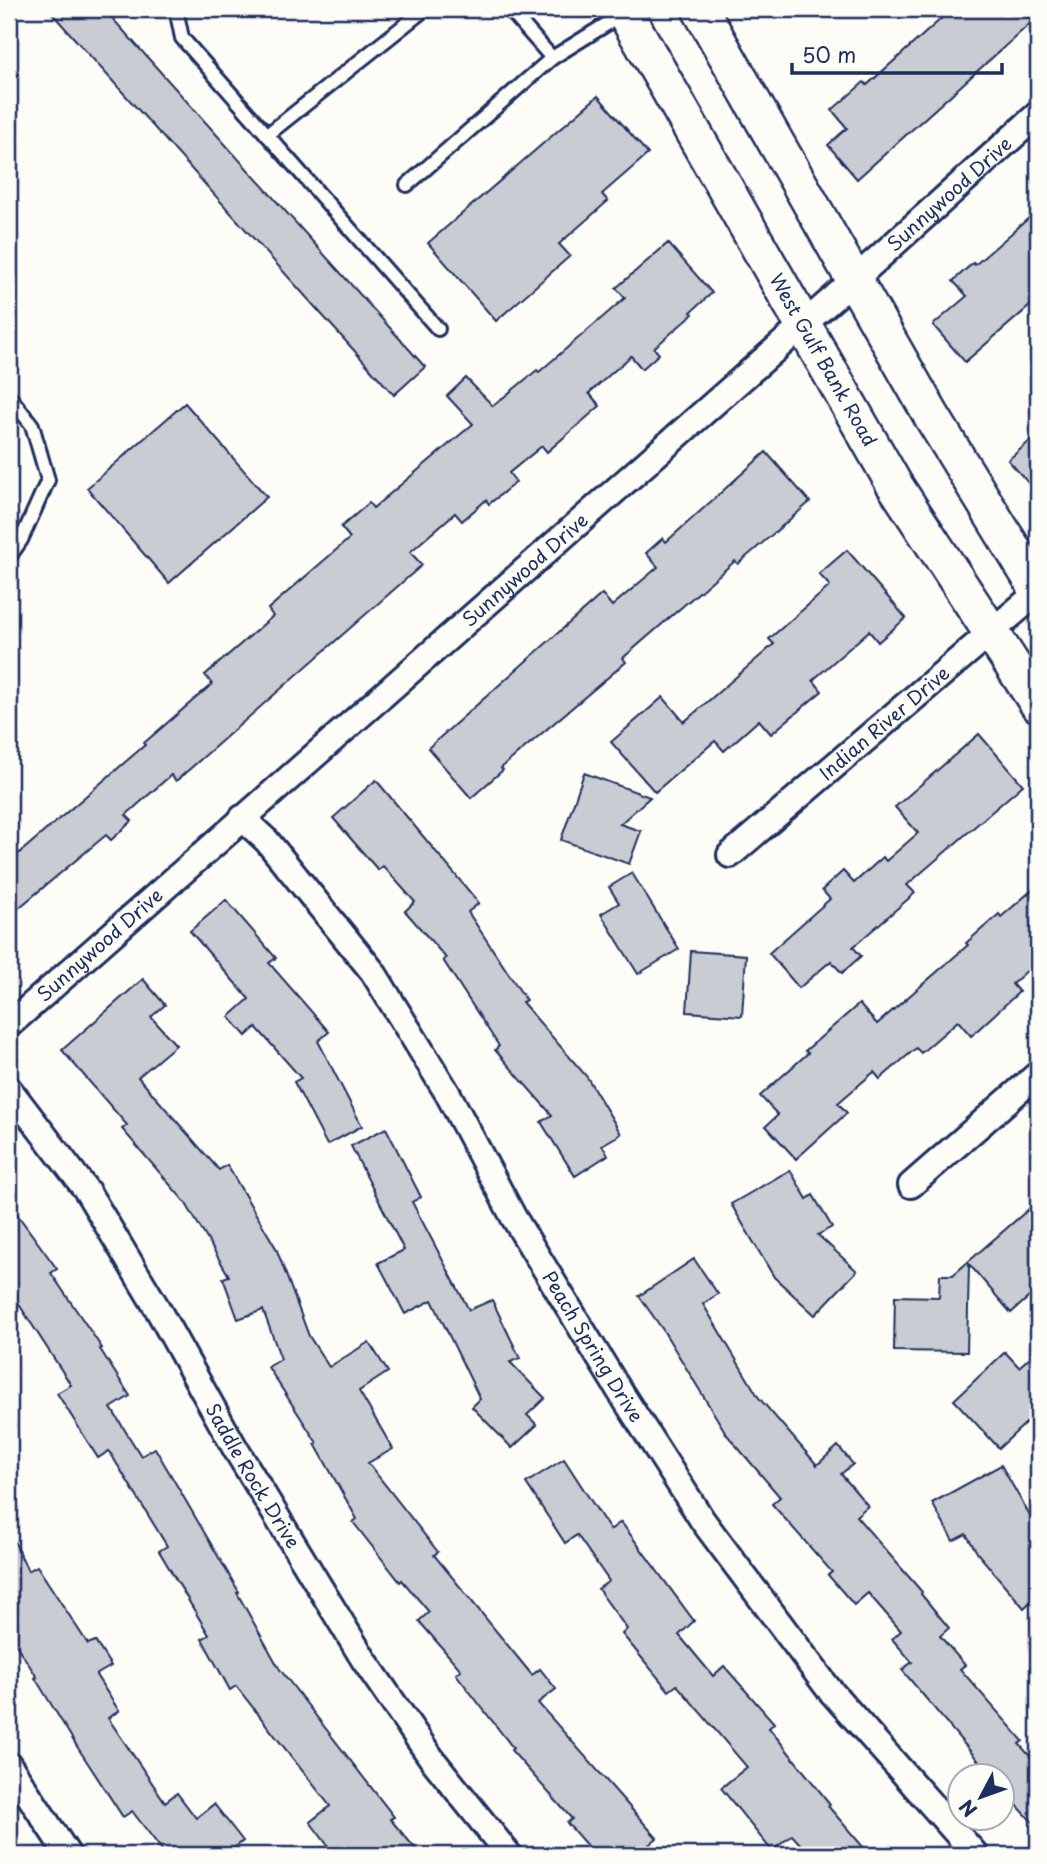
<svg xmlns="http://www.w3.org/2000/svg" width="1047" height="1864" font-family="'Playpen Sans',sans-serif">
  <rect width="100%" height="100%" fill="#fdfcf7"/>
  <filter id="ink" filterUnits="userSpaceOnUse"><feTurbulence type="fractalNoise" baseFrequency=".0143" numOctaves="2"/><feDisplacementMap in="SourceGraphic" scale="14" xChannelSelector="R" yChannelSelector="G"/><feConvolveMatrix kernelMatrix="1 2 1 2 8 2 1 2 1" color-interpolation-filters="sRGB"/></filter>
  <g filter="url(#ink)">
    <g fill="#c9ccd3" stroke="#1b2f5e" stroke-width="2">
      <path d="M 48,9 L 104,9 L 425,367 L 394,395 Z"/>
      <path d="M 952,9 L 1023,9 L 1033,21 L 857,179 L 828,145 L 847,128 L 832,110 L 864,82 L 867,85 Z"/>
      <path d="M 598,96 L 648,154 L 602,194 L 608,201 L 559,244 L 570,256 L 496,321 L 428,243 Z"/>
      <path d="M 1038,210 L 1038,299 L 965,362 L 933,325 L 967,296 L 953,281 L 973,263 L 975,265 Z"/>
      <path d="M 668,243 L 712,293 L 691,312 L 693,314 L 654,348 L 659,354 L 642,369 L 631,356 L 589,393 L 600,406 L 547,452 L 542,446 L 509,473 L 516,482 L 489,504 L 486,500 L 462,521 L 455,513 L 410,552 L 422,565 L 176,781 L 171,775 L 126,815 L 132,821 L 111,840 L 106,835 L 9,916 L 9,862 L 145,745 L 144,743 L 212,684 L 205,675 L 273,616 L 268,609 L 350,538 L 341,527 L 369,503 L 373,508 L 473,424 L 447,396 L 466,378 L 493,406 L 537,370 L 539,372 L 625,298 L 616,288 Z"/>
      <path d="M 185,403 L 267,497 L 169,583 L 87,488 Z"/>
      <path d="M 1038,434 L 1038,494 L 1008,460 Z"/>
      <path d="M 766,452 L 810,502 L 738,564 L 735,561 L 623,658 L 626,662 L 501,768 L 503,770 L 471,798 L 428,748 L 602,594 L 612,606 L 658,567 L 646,553 L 663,538 L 666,542 Z"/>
      <path d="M 847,550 L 906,618 L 878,642 L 869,631 L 813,680 L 822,691 L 771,734 L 759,720 L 724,751 L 715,741 L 655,792 L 611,742 L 663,697 L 684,722 L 774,644 L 769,639 L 830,586 L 819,574 Z"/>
      <path d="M 979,734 L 1023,785 L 907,885 L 915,893 L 853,947 L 861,956 L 842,973 L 831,961 L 799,988 L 769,953 L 830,899 L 822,890 L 843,871 L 854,883 L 883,857 L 886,861 L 918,833 L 895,807 Z"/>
      <path d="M 584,773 L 650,797 L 620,824 L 641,831 L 629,864 L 561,840 Z"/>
      <path d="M 376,780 L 479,903 L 468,912 L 526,1000 L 522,1002 L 587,1077 L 621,1134 L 602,1145 L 608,1155 L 575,1176 L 541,1122 L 552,1115 L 495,1050 L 499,1046 L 443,960 L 446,958 L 405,911 L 415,902 L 383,866 L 378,870 L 333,818 Z"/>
      <path d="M 632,873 L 679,949 L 638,974 L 601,914 L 619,903 L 609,887 Z"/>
      <path d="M 1038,885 L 1038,961 L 1012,984 L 1019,992 L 971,1036 L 958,1021 L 921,1053 L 916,1048 L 880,1079 L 874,1072 L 838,1103 L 847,1113 L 796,1159 L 766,1126 L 778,1115 L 760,1096 L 808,1053 L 805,1051 L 859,1004 L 877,1024 L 968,945 L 966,943 L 999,914 L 1001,917 Z"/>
      <path d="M 226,900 L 276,958 L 269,963 L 329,1032 L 318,1041 L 362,1126 L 327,1145 L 294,1082 L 301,1078 L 256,1027 L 246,1036 L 229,1017 L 249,999 L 190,931 Z"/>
      <path d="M 691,951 L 746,955 L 742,1016 L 687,1012 Z"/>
      <path d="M 143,979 L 165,1005 L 151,1017 L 176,1045 L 138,1077 L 219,1170 L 227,1165 L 276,1248 L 309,1336 L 329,1367 L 369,1342 L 388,1372 L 359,1391 L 393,1449 L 368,1463 L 438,1552 L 434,1555 L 532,1675 L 540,1669 L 556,1689 L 538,1703 L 657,1838 L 637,1855 L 595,1855 L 567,1823 L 572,1819 L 511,1750 L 513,1748 L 456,1674 L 461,1670 L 419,1621 L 429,1612 L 402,1580 L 400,1582 L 353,1522 L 357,1519 L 315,1444 L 317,1443 L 268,1367 L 281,1359 L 263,1310 L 238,1319 L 223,1278 L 229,1276 L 185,1202 L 122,1129 L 127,1125 L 62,1050 Z"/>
      <path d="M 386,1128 L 421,1197 L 412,1202 L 469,1310 L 492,1300 L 520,1358 L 510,1362 L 545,1398 L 527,1415 L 537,1425 L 512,1448 L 472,1407 L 480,1399 L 432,1300 L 405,1314 L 378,1263 L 404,1250 L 351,1146 Z"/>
      <path d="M 790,1170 L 807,1199 L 813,1195 L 832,1227 L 818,1235 L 857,1271 L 815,1315 L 774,1277 L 731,1204 Z"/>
      <path d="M 1038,1201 L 1038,1289 L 1011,1313 L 969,1264 L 967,1352 L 894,1351 L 895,1296 L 939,1297 L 940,1275 L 953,1275 Z"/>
      <path d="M 9,1203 L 57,1269 L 51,1273 L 102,1348 L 100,1349 L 130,1396 L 111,1408 L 141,1456 L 155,1448 L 239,1592 L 237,1593 L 279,1668 L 394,1817 L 390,1819 L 421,1855 L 335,1855 L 310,1822 L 330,1806 L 236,1686 L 230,1690 L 202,1639 L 209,1635 L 159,1551 L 167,1546 L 109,1451 L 98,1458 L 57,1393 L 71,1385 L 9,1289 Z"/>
      <path d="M 694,1259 L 718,1294 L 703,1304 L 759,1398 L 817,1465 L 838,1446 L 853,1464 L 841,1474 L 868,1506 L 856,1516 L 922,1592 L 921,1594 L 949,1628 L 940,1636 L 965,1665 L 960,1669 L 1023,1741 L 1019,1744 L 1038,1765 L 1038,1828 L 1002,1789 L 1002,1776 L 991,1776 L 902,1670 L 912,1662 L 892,1639 L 901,1631 L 868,1593 L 854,1605 L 828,1575 L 832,1572 L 772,1504 L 780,1497 L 727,1435 L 663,1330 L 639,1296 Z"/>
      <path d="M 1038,1350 L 1038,1412 L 999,1448 L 954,1400 L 1005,1352 L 1019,1367 Z"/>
      <path d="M 564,1459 L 610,1530 L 621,1522 L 694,1621 L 679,1635 L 713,1676 L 724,1666 L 774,1723 L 769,1728 L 830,1804 L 828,1806 L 870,1855 L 810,1855 L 792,1835 L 772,1851 L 721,1788 L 747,1767 L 677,1685 L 669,1691 L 622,1634 L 627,1629 L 598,1589 L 609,1581 L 577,1535 L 565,1543 L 526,1483 Z"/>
      <path d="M 1001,1465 L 1038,1530 L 1038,1595 L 1024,1608 L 978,1554 L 966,1534 L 953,1541 L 932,1503 Z"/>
      <path d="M 9,1530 L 28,1571 L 37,1566 L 88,1644 L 95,1641 L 111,1666 L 96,1675 L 119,1711 L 108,1718 L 165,1802 L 177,1793 L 196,1818 L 214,1804 L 243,1841 L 225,1855 L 166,1855 L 132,1811 L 123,1817 L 78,1748 L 35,1678 L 37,1677 L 9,1634 Z"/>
    </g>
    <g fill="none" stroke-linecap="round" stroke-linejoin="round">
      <defs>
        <g id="service">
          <path d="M 176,9 L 182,38 L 438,329"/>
          <path d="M 509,9 L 552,58"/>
          <path d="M 267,135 L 425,9"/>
          <path d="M 407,185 L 552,58 L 623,14"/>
          <path d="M 9,396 L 32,425 L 48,480 L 21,540 L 9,557"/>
        </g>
        <g id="minor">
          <path id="s1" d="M 242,818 L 267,841 L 373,972 L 448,1094 L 514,1218 L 619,1390 L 703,1521 L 828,1688 L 976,1855"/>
          <path id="s2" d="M 730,855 L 1038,592"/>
          <path id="s3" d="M 9,1025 L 854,280 L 1038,114"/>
          <path id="s4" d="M 9,1089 L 87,1191 L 157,1308 L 235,1448 L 364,1660 L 432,1759 L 509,1855"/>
          <path d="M 911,1185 L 1038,1074"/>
          <path d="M 9,1765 L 68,1855"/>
        </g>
        <g id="secondary">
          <path id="s5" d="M 623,9 L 894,484 L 1038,704"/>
          <path d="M 700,9 L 931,415 L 1038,590"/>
        </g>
      </defs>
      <use href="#service" stroke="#1b2f5e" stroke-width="18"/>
      <use href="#minor" stroke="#1b2f5e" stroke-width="30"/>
      <use href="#secondary" stroke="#1b2f5e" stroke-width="40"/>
      <use href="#service" stroke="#fdfcf7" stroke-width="12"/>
      <use href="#minor" stroke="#fdfcf7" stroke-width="24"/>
      <use href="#secondary" stroke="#fdfcf7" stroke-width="35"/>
    </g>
  </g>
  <g text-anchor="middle" stroke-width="6" stroke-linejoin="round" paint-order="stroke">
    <g font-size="19" fill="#1b2f5e" stroke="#fdfcf7">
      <text dy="7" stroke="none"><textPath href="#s3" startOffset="1255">Sunnywood Drive</textPath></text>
      <text dy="7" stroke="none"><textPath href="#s5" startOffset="404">West Gulf Bank Road</textPath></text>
      <text dy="7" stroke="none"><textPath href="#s3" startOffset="688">Sunnywood Drive</textPath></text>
      <text dy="7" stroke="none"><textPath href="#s2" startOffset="203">Indian River Drive</textPath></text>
      <text dy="7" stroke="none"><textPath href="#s3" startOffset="121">Sunnywood Drive</textPath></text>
      <text dy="7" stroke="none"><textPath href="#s1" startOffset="637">Peach Spring Drive</textPath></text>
      <text dy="7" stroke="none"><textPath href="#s4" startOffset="458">Saddle Rock Drive</textPath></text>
    </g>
  </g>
  <rect width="1047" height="1864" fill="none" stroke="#fdfcf7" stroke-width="35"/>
  <rect x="18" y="18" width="1012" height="1829" fill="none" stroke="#1b2f5e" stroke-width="2.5" filter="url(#ink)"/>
  <g transform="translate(981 1797) rotate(229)"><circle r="33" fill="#fdfcf7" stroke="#a3aaba" stroke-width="2"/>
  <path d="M0-5L12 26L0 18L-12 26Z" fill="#1b2f5e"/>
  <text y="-10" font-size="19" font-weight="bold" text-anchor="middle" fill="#1b2f5e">N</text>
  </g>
  <path d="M792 63v10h210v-10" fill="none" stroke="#1b2f5e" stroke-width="3.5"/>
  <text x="802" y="63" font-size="21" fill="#1b2f5e" stroke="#fdfcf7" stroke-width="5" paint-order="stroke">50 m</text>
</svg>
